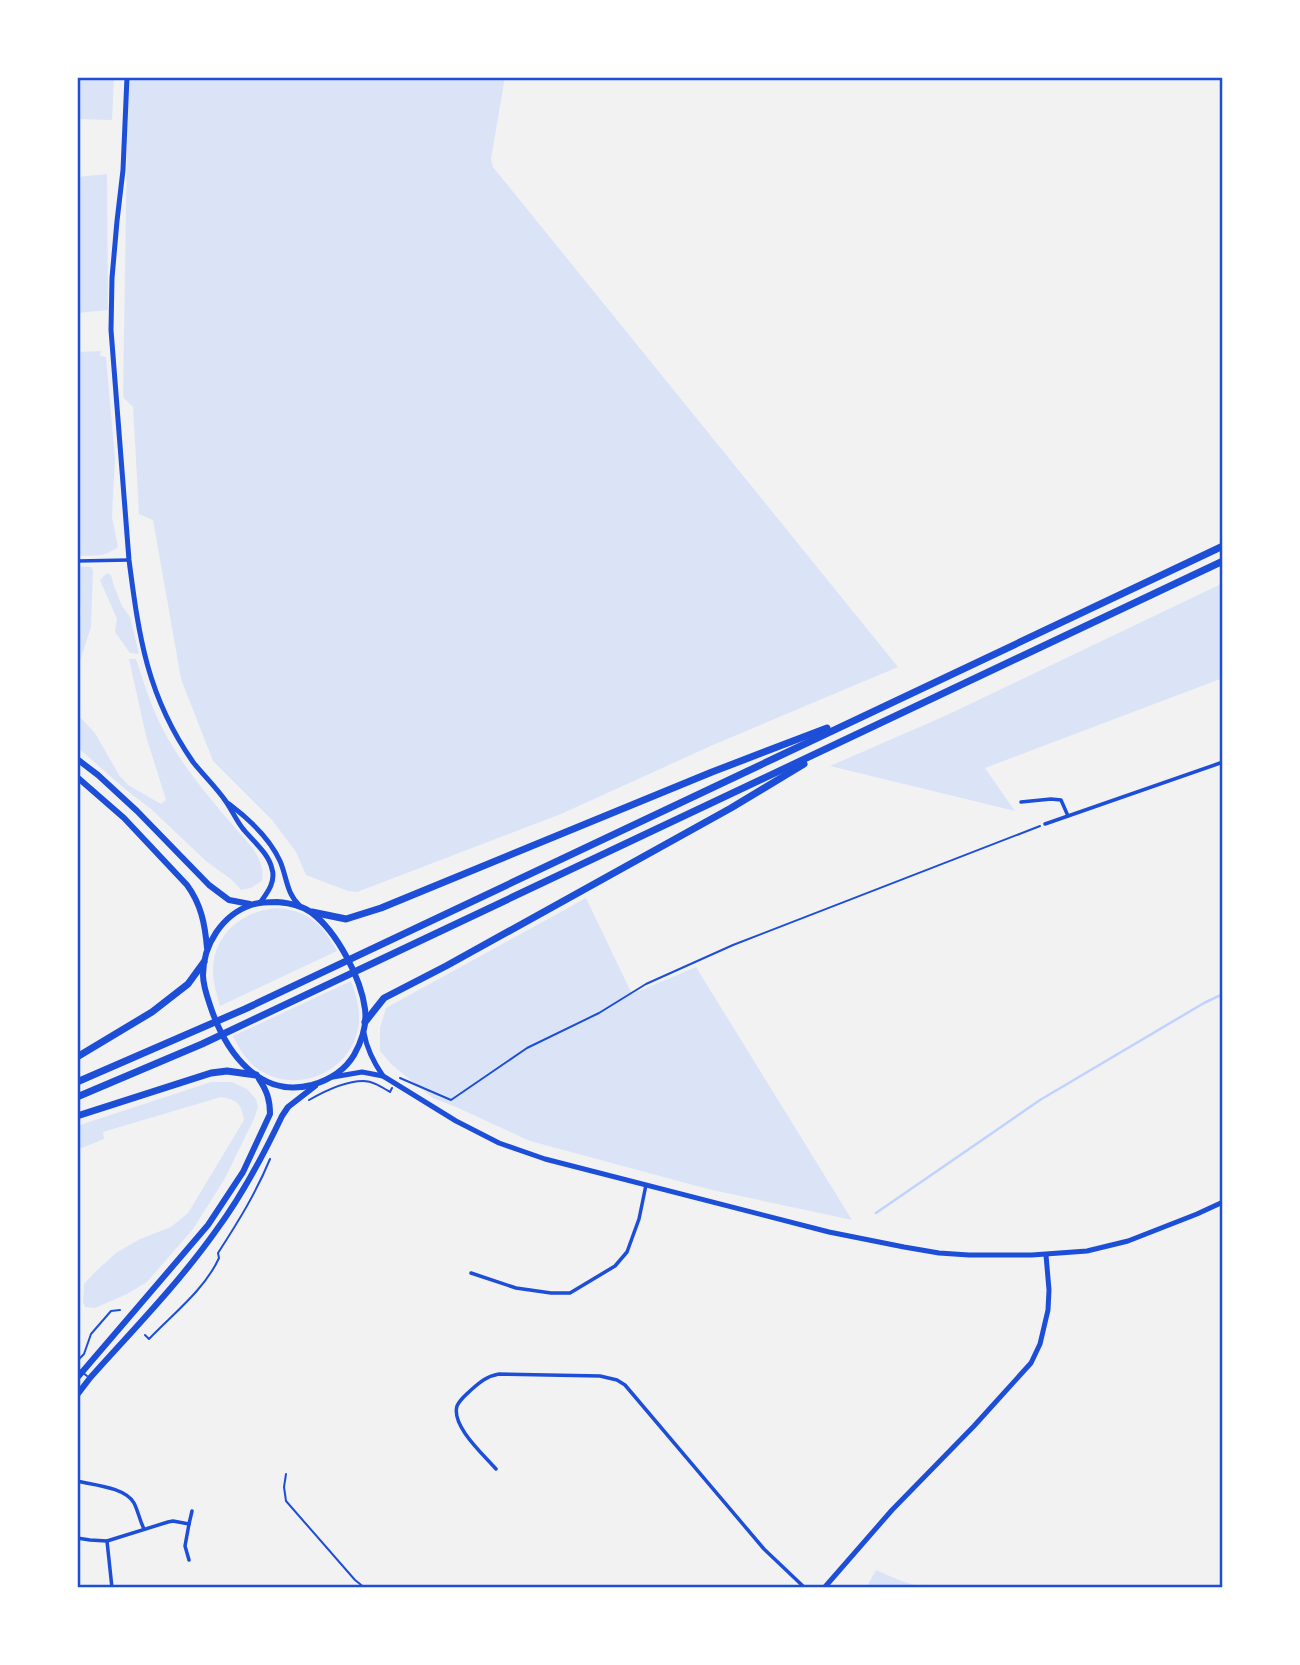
<svg xmlns="http://www.w3.org/2000/svg" width="1300" height="1665" font-family="'IBM Plex Sans',sans-serif">
  <rect width="100%" height="100%" fill="#f2f2f2"/>
  <g fill="#dbe4f7">
    <path d="M 77,77 L 114,77 L 112,120 L 77,119 Z"/>
    <path d="M 128,77 L 505,77 L 491,159 L 493,167 L 898,667 L 713,745 L 561,814 L 357,892 L 348,891 L 306,875 L 296,852 L 272,820 L 213,761 L 181,679 L 153,520 L 139,514 L 133,407 L 123,397 Z"/>
    <path d="M 107,174 L 108,310 L 77,313 L 77,177 Z"/>
    <path d="M 101,351 L 100,356 L 106,357 L 115,459 L 112,517 L 118,547 C 103,558 95,555 77,556 L 77,352 Z"/>
    <path d="M 77,566 L 91,567 L 93,570 L 91,627 L 77,670 L 77,626 L 81,615 L 79,586 L 77,583 Z"/>
    <path d="M 107,573 L 111,575 L 114,586 L 122,606 L 130,617 L 139,654 L 130,653 L 115,632 L 117,619 L 100,580 Z"/>
    <path d="M 1223,583 L 1223,678 L 985,768 L 1015,811 L 830,766 L 947,715 Z"/>
    <path d="M 129,659 L 136,659 C 142,677 148,697 156,715 C 175,758 207,795 237,830 C 250,845 266,860 262,881 L 251,888 L 241,890 L 232,880 L 206,861 L 151,809 L 125,789 L 77,747 L 77,718 L 79,716 L 95,733 L 119,775 L 128,785 L 161,804 L 166,800 L 146,736 Z"/>
    <path d="M 586,898 L 632,994 L 696,967 L 852,1220 L 708,1189 L 530,1141 L 456,1107 L 433,1098 L 392,1065 L 380,1051 L 380,1028 L 386,1008 Z"/>
    <path d="M 278,908 C 309,911 323,925 337,951 L 220,1006 C 217,995 214,986 213,974 C 211,936 242,910 278,908 Z"/>
    <path d="M 351,981 C 356,995 360,1008 359,1023 C 353,1073 294,1097 255,1067 C 245,1059 239,1048 233,1036 Z"/>
    <path d="M 211,1082 L 232,1082 L 247,1089 L 256,1099 L 258,1107 L 254,1119 L 224,1180 L 193,1229 L 147,1282 L 127,1294 L 95,1308 L 85,1307 L 83,1302 L 84,1284 L 94,1273 L 116,1253 L 140,1239 L 171,1227 L 188,1213 L 244,1120 C 241,1103 237,1100 221,1097 L 103,1132 L 104,1139 L 77,1150 L 77,1126 Z"/>
    <path d="M 876,1570 L 899,1580 L 924,1588 L 866,1588 Z"/>
  </g>
  <g fill="none" stroke-linecap="round" stroke-linejoin="round">
    <path stroke="#bfd3fe" stroke-width="2.5" d="M 876,1213 L 1040,1100 L 1204,1003 L 1223,994"/>
    <g stroke="#1d4ed8" stroke-width="2">
      <path d="M 400,1078 L 451,1100 L 527,1048 L 599,1013 L 646,984 L 733,945 L 1040,826"/>
      <path d="M 309,1100 C 323,1092 346,1081 363,1081 C 373,1081 382,1087 390,1092 L 392,1088"/>
      <path d="M 145,1335 L 149,1339 C 173,1314 205,1289 219,1258 L 218,1253 C 238,1222 256,1193 270,1159"/>
      <path d="M 77,1361 L 84,1354 L 91,1334 L 111,1311 L 120,1310"/>
    </g>
    <g stroke="#1d4ed8" stroke-width="2">
      <path d="M 77,1368 L 87,1376"/>
      <path d="M 286,1474 L 284,1487 L 286,1501 L 355,1580 L 365,1588"/>
    </g>
    <g stroke="#1d4ed8" stroke-width="3.5">
      <path d="M 77,561 L 129,560"/>
      <path d="M 1021,802 L 1051,799 L 1061,800 L 1068,816"/>
      <path d="M 1045,824 L 1223,762"/>
      <path d="M 471,1273 L 516,1288 L 551,1293 L 570,1293 L 615,1266 L 627,1252 L 639,1219 L 646,1185"/>
      <path d="M 496,1469 C 484,1455 451,1426 457,1406 C 460,1399 466,1395 471,1390 C 480,1382 487,1376 499,1374 L 600,1376 L 617,1380 L 625,1385 L 764,1549 L 805,1588"/>
      <path d="M 77,1481 C 93,1485 125,1487 134,1503 C 138,1511 140,1521 144,1529"/>
      <path d="M 189,1524 L 185,1546 L 189,1560"/>
      <path d="M 77,1538 L 90,1540 L 107,1541 L 168,1522 L 173,1521 L 189,1524 L 192,1511"/>
      <path d="M 107,1541 L 112,1588"/>
    </g>
    <g stroke="#1d4ed8" stroke-width="5">
      <path d="M 127,77 L 123,170 L 117,221 L 112,278 L 111,330 L 129,560 C 139,637 147,696 193,762 C 204,776 217,788 227,803 C 233,812 237,822 244,830 C 254,842 269,854 272,869 C 276,882 267,893 260,903"/>
      <path d="M 229,804 C 249,819 270,839 280,861 C 287,877 286,893 300,906"/>
    </g>
    <g stroke="#1d4ed8" stroke-width="5">
      <path d="M 364,1033 C 367,1050 374,1063 383,1076"/>
      <path d="M 333,1077 L 362,1072 L 383,1076 L 456,1121 L 499,1143 L 545,1159 L 829,1232 L 904,1247 L 939,1253 L 969,1255 L 1032,1255 L 1087,1251 L 1128,1241 L 1197,1214 L 1223,1202"/>
      <path d="M 824,1588 L 892,1510 L 974,1426 L 1031,1363 L 1040,1344 L 1048,1310 L 1049,1290 L 1046,1255"/>
    </g>
    <g stroke="#1d4ed8" stroke-width="6">
      <path d="M 77,759 L 98,775 L 137,811 L 209,885 L 229,900 L 250,904"/>
      <path d="M 77,777 L 124,818 L 187,885 C 201,904 205,924 207,948"/>
      <path d="M 277,902 C 290,903 302,905 312,913 C 337,932 361,978 365,1009 C 367,1025 362,1041 354,1055 C 345,1070 329,1080 312,1085 C 260,1099 227,1053 212,1011 C 208,999 203,987 203,975 C 203,945 222,915 251,905 C 259,902 268,902 277,902 Z"/>
      <path d="M 77,1378 L 208,1225 L 243,1172 L 270,1114 C 270,1100 267,1091 259,1079"/>
      <path d="M 77,1395 L 90,1378 C 132,1331 178,1284 215,1232 C 242,1196 263,1156 282,1116 L 288,1107 L 315,1086"/>
    </g>
    <g stroke="#1d4ed8" stroke-width="7">
      <path d="M 312,912 L 346,919 L 381,908 L 712,772 L 827,728"/>
      <path d="M 365,1022 L 384,998 L 446,966 L 731,808 L 804,764"/>
      <path d="M 77,1057 L 152,1012 L 188,984 L 204,962"/>
      <path d="M 77,1082 L 245,1009 L 1223,546"/>
      <path d="M 77,1097 L 202,1044 L 1223,561"/>
      <path d="M 77,1116 L 211,1073 L 227,1071 L 256,1075"/>
    </g>
  </g>
  <rect width="1300" height="1665" fill="none" stroke="#ffffff" stroke-width="158"/>
  <rect x="79" y="79" width="1142" height="1507" fill="none" stroke="#1d4ed8" stroke-width="2.5"/>
</svg>
